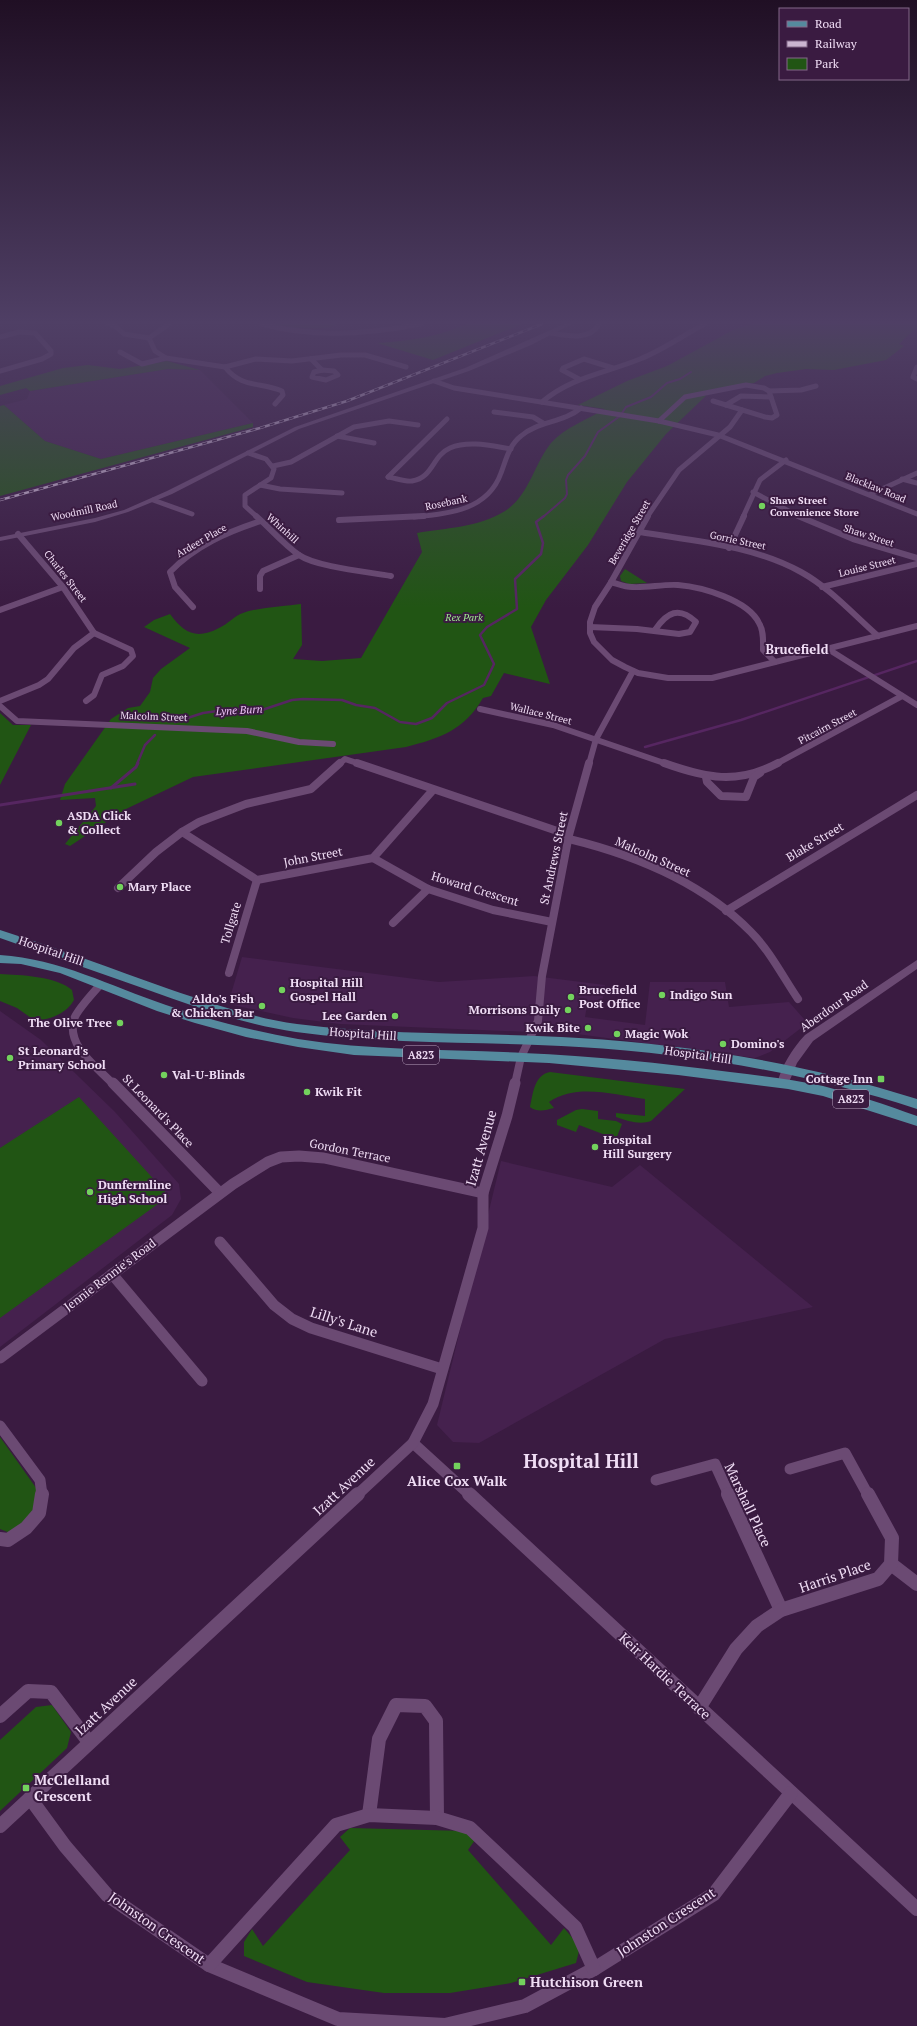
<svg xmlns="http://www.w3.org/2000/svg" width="917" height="2026" font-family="'PT Serif',serif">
  <rect width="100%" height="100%" fill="#3a1b41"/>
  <g fill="#45214e">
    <path d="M 168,369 L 200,370 L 253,423 L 101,459 L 45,441 L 4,405 L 27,399 L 30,391 Z"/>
    <path d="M 242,957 L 439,982 L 534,976 L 605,985 L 601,1008 L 587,1006 L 585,1017 L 645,1025 L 650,982 L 725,982 L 729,1007 L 789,1002 L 804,1019 L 805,1025 L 770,1052 L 755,1058 L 577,1034 L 340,1024 L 293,1018 L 228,1004 Z"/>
    <path d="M 0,1011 L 41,1040 L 115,1112 L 179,1184 L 181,1199 L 172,1215 L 0,1347 Z"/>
    <path d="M 501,1161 L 612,1187 L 640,1165 L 813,1307 L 665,1339 L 479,1443 L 453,1442 L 437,1425 Z"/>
  </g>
  <g fill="#215514">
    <path d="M 270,324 L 335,324 C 330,333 281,326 270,324 Z"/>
    <path d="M 466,324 L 522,324 L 433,360 L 377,343 C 408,341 438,337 466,324 Z"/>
    <path d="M 752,324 L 917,324 L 917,327 L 899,344 L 904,346 L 886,360 L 834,370 L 806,369 L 777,373 L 765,376 L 754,383 L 712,390 L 666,434 L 627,482 L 588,545 L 546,600 L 531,627 L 550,684 L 504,673 L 491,696 L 483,698 C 464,730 441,738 406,747 L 193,777 L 126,809 L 70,846 L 65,844 L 96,806 L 95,798 L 60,800 L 65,784 L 111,719 L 128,708 L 140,706 L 150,692 L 153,678 L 161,669 L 190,648 L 144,627 L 154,620 L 170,614 C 184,633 196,640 219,628 C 228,624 234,616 243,613 C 255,608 286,606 301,604 L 302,645 L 293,659 L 322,661 L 361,658 L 422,552 L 417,533 C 446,528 480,527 505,511 C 529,496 534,464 551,443 C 564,428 588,419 605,409 L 578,405 L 627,381 L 667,366 L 733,330 Z"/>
    <path d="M 167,361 L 200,370 L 168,369 L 30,391 L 26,388 L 0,395 L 0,386 L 63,368 L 88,365 L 120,369 Z"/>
    <path d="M 4,405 L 45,441 L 101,459 L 253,423 L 253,427 L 0,496 L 0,406 Z"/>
    <path d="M 625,569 L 647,583 L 629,584 L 621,581 L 620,576 Z"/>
    <path d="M 0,713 L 13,725 L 31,725 L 0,785 Z"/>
    <path d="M 0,974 C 20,975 56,976 72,990 L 74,1000 C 67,1013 49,1021 34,1020 L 17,1008 L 0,1001 Z"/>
    <path d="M 550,1072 L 685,1089 L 651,1121 C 640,1125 627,1121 616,1117 L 616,1113 L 645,1116 L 645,1099 C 614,1095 577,1083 549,1102 L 554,1108 C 546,1110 538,1113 530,1107 C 533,1094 534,1075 550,1072 Z"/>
    <path d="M 79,1097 L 169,1196 L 0,1318 L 0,1148 Z"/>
    <path d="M 582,1109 L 598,1111 L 598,1119 L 616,1121 L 622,1124 L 616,1139 L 579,1125 L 576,1132 L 557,1125 L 557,1120 L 576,1110 Z"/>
    <path d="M 0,1437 L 39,1492 L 35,1514 L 10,1533 L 0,1529 Z"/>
    <path d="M 52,1705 L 71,1732 L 67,1748 L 0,1811 L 0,1740 L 36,1707 Z"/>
    <path d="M 350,1828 L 466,1831 L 475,1840 L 468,1850 L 551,1945 L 564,1928 L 580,1947 L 576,1963 L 511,1983 L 450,1993 L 384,1993 L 307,1982 L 244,1956 L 244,1942 L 252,1929 L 263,1946 L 350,1850 L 340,1837 Z"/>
  </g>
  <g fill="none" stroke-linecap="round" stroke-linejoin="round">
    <path stroke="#562661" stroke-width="2" d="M 543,517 L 565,498 L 567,494 L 566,480 L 568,475 L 585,456 L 598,432 L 620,416 L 626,407 L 651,397 L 667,383 L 680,379 L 691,372"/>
    <g stroke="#562661" stroke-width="2.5">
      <path d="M 175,722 L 203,713 L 232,709 L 262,710 L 292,700 L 303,699 L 342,700 L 356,705 L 375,708 L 400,722 L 416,724 L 432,718 L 447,703 L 484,685 L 494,664 L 480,635 L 487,627 L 517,609 L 515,579 L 541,554 L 543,543 L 536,522 L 544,516"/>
      <path d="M 645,747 L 741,720 L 917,661"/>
      <path d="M 137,764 L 145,745 L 155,735"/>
    </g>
    <g stroke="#562661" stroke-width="3">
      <path d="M 111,788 L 136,767 L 138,763"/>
      <path d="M 0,805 L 135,784"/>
    </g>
    <g stroke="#6b4a73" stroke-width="5">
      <path d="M 109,324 L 115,326 L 124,334 L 149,338"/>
      <path d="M 169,324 L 149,338 L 155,351 L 166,358 L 225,367 L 256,359 L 292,361 L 341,355 L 365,355 L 406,367"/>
      <path d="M 262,324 C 312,338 370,334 420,324"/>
      <path d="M 551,333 C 567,336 590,341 599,324"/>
      <path d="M 0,337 L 19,332 L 35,333 L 51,351 L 51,354 L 42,359 L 0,371"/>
      <path d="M 120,352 L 142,364 L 166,358"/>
      <path d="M 311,359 L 322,370"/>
      <path d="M 225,367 C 241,388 260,382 282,391 L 283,395 L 275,404"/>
      <path d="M 917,367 L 913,377 L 917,379"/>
      <path d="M 322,370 L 334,371 L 338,375 L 326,380 L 312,377 L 314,372 Z"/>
      <path d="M 579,379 L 562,370 L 563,368 L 584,359 L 613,368"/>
      <path d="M 434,381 L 454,388 L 659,421 L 718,435 L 917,514"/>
      <path d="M 769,391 L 801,390 L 816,386"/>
      <path d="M 542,402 C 571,377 606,373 640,359 C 663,350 683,335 705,324"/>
      <path d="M 726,405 L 741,396 L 771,397"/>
      <path d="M 494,412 L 533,417 L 543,423"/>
      <path d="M 659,421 L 685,397 L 746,385 L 764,388 L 769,391 L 777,415 L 772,418 L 765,417 L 713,401"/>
      <path d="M 337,436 L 374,443"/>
      <path d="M 248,453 L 266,459 L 274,469 L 271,478 L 245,495 L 245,506 L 257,517"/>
      <path d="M 273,466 L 291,462 L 354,427 L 389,421 L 418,425"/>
      <path d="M 388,477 C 395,478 405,482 412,481 C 433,478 432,456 450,448 C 469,440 492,446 511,449"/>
      <path d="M 388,477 L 447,419"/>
      <path d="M 902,479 L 917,483"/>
      <path d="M 260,485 L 280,489 L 342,493"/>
      <path d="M 753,492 L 800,517"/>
      <path d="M 871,494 L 917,473"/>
      <path d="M 153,500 L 192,514"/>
      <path d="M 414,517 C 449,514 488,510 501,473 C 506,460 509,445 521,436 C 538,421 563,423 581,408"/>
      <path d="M 647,517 L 679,470 L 730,427 L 742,410"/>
      <path d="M 743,517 L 760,480 L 786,460"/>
    </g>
    <g stroke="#6b4a73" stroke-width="6">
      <path d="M 256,516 C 270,528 283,544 299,555 C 316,567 369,572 391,576"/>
      <path d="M 648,516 L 610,584 L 595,607 L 590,622 L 590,633 L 594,642 L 612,660 L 625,667 L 638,673 L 668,678 L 712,678 L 917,626"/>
      <path d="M 798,516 L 853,539 L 917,558"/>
      <path d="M 339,520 L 424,516"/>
      <path d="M 640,532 C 694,541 752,545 801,572 C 830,588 853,614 878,636"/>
      <path d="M 18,534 L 63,587 L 94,633"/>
      <path d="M 729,548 L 744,516"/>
      <path d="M 611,582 C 618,584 625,587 632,587 C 647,588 663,584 678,585 C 702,587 748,600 759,623 C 764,631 763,641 763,650 L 775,662"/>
      <path d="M 822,587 L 917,564"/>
      <path d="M 260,589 L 260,576 L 263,571 L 299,555"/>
      <path d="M 193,607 L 175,587 L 170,572 C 195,546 227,532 261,521"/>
      <path d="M 0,610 L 63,587"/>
      <path d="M 590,627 L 637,629 L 679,634 L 690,632 L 696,622 C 679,606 667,612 655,630"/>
      <path d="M 828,649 L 917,705"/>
      <path d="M 0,701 L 39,685 L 48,679 L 74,648 L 94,633"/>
      <path d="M 86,701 L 94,695 L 102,675 L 123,666 L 133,656 L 131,650 L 94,633"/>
      <path d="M 0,706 L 17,721 L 247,731 L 299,742 L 333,744"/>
      <path d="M 480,709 L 553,725 L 667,764"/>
      <path d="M 339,764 L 345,759 L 360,764"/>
      <path d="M 589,764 L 596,739 L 633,671"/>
      <path d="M 776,764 L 902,696"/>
    </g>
    <g stroke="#6b4a73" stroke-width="8">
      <path d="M 357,763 L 569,835"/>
      <path d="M 664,763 C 706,778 737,785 778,763"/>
      <path d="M 706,777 L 707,782 L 721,796 L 746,797 L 754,777 L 760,773"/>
      <path d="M 182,832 L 257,880 L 373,858 L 433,790"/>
      <path d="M 569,839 C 635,855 703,883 751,932 C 770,951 783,977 798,999"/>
      <path d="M 373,858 L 428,889 L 493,910 L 552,922"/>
      <path d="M 118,888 L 156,852 L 182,832 L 199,822 L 246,804 L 311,789 L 340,763"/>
      <path d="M 726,911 L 917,795"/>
      <path d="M 393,923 L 428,889"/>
      <path d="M 229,973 L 257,880"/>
      <path d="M 100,985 C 93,993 77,1010 74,1019 C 66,1046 97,1067 113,1084"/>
      <path d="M 515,1084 L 521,1057 L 538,1021 L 542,976 L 569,835 L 589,763"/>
    </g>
    <g stroke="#6b4a73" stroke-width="11">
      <path d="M 113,1083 L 220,1193"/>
      <path d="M 220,1242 L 274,1305 L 292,1319 L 311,1328 L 442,1369"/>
      <path d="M 112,1274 L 202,1381"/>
      <path d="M 0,1358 L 233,1184 L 268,1162 L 281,1157 L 299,1156 L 324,1158 L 483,1193"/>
      <path d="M 0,1426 L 40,1480 L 42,1495"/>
      <path d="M 413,1443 L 470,1495"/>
      <path d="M 790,1469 L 845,1453 L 868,1495"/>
      <path d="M 656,1480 L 715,1464 L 729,1495"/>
      <path d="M 357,1495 L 413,1443 L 433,1404 L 483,1228 L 483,1193 L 507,1116 L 515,1083"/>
    </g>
    <g stroke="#6b4a73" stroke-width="14">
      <path d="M 469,1494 L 917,1909"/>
      <path d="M 728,1494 L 781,1610"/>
      <path d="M 0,1539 L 8,1540 L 26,1528 L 39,1513 L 42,1494"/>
      <path d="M 891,1564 L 917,1584"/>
      <path d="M 699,1708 L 736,1649 L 757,1626 L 781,1610 L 878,1579 L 891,1564 L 892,1538 L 868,1494"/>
      <path d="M 0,1716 L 28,1691 L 51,1692 L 89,1742"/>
      <path d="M 30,1798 L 65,1846 L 107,1895 L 209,1965 L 338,2019 L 445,2025 L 525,2006 L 594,1969 L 714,1894 L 791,1793"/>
      <path d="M 369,1815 L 379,1739 L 396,1705 L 425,1706 L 436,1721 L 437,1818"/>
      <path d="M 0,1826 L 358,1494"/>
      <path d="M 209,1965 L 336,1825 L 369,1815 L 437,1818 L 470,1828 L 575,1927 L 594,1969"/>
    </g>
    <path fill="#6b4a73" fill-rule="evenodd" d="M 564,324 L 572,324 L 531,345 L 469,371 L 299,429 L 172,494 L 128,512 L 95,522 L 0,541 L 0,537 L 95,518 L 124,510 L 167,491 L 295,427 L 465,368 Z"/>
    <path fill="#6b4a73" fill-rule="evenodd" d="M 917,960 L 917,969 L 813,1041 L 797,1063 L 787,1087 L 779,1087 L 777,1084 C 782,1065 792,1049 805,1035 Z"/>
    <g fill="#558a9e" fill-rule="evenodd">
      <path d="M 0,930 C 57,948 113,969 169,989 C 211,1003 252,1018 297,1024 C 390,1036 485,1032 579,1038 C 695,1045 807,1064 917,1099 L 917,1109 C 807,1073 695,1054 579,1047 C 485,1041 390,1045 296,1032 C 246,1025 199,1008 151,991 C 101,973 50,956 0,938 Z"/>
      <path d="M 0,955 C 60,959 110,986 166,1005 C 209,1020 253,1031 298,1039 C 373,1051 448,1049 523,1053 C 593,1056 661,1063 730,1072 C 761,1076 792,1079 823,1086 C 855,1094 886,1105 917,1116 L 917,1126 L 823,1096 L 788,1089 L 678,1075 L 549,1063 L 354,1055 L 298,1047 L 246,1037 L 195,1023 L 157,1011 L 60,973 L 21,964 L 0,963 Z"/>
    </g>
    <defs>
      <path id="rail" d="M 0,500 L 260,428 L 347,401 L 542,324"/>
    </defs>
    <use href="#rail" stroke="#cbb5d0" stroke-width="2.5"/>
    <use href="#rail" stroke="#3a1b41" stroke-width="1.5" stroke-dasharray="5" stroke-linecap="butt"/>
  </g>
  <linearGradient id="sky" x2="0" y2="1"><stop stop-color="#200f24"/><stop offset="0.53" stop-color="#4f3f65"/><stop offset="1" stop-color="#4f3f65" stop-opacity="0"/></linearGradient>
  <rect width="917" height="608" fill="url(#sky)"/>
  <g fill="#73d25d" stroke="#3a1b41" stroke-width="1.5">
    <circle cx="762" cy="506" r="4"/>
    <circle cx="59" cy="823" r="4"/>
    <circle cx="120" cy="887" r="4"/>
    <circle cx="282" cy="990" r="4"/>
    <circle cx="662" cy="995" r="4"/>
    <circle cx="571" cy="997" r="4"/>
    <circle cx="262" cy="1006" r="4"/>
    <circle cx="568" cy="1010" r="4"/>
    <circle cx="395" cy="1016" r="4"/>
    <circle cx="120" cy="1023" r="4"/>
    <circle cx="588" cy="1028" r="4"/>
    <circle cx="617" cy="1034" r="4"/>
    <circle cx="723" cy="1044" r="4"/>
    <circle cx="10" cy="1058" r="4"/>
    <circle cx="164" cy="1075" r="4"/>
    <rect x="877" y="1075" width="8" height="8" rx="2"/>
    <circle cx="307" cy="1092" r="4"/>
    <circle cx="595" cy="1147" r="4"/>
    <circle cx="90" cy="1192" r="4"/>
    <rect x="453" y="1462" width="8" height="8" rx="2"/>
    <rect x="22" y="1784" width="8" height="8" rx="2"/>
    <rect x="518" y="1978" width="8" height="8" rx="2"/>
  </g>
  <g text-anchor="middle" stroke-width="4" stroke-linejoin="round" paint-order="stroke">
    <g font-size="10" fill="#f0ddf5" stroke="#3a1b41">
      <text transform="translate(876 487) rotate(22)" y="4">Blacklaw Road</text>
      <text transform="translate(446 502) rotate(-12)" y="4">Rosebank</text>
      <text transform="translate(84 510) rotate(-12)" y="4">Woodmill Road</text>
      <text transform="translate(283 528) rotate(42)" y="4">Whinhill</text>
      <text transform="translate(629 532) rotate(-60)" y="4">Beveridge Street</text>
      <text transform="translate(869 535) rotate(18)" y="4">Shaw Street</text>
      <text transform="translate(201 540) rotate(-30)" y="4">Ardeer Place</text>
      <text transform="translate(738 540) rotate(12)" y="4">Gorrie Street</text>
      <text transform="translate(867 566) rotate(-14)" y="4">Louise Street</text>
      <text transform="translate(66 576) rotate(52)" y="4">Charles Street</text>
      <text transform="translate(541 713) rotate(14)" y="4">Wallace Street</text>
      <text transform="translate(154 716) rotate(2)" y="4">Malcolm Street</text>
      <text transform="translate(827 726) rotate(-28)" y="4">Pitcairn Street</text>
    </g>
    <g font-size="10" font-weight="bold" fill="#f0ddf5" stroke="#3a1b41" text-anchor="start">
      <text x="770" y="504">Shaw Street<tspan x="770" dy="12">Convenience Store</tspan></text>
    </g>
    <g font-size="10" font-style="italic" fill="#9fe98f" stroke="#3a1b41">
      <text x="464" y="621">Rex Park</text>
    </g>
    <g font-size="11" font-style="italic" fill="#efc5f9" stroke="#3a1b41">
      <text transform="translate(239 710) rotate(-3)" y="4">Lyne Burn</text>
    </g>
    <g fill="#3a1b41" stroke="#b9a3bf" stroke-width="1">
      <rect x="403" y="1046" width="36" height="18" rx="3"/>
      <rect x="833" y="1090" width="36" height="18" rx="3"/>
    </g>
    <g font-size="11" font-weight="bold" fill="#f0ddf5">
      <text x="421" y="1059">A823</text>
      <text x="851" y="1103">A823</text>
    </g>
    <g font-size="12" font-weight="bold" fill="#f0ddf5" stroke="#3a1b41" text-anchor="start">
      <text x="67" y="820">ASDA Click<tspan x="67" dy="14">&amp; Collect</tspan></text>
      <text x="128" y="891">Mary Place</text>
      <text x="290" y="987">Hospital Hill<tspan x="290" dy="14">Gospel Hall</tspan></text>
      <text x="579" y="994">Brucefield<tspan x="579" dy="14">Post Office</tspan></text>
      <text x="670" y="999">Indigo Sun</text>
      <text x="254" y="1003" text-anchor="end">Aldo's Fish<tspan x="254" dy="14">&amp; Chicken Bar</tspan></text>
      <text x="560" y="1014" text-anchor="end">Morrisons Daily</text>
      <text x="387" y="1020" text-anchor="end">Lee Garden</text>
      <text x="112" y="1027" text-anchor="end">The Olive Tree</text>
      <text x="580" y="1032" text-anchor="end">Kwik Bite</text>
      <text x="625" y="1038">Magic Wok</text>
      <text x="731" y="1048">Domino's</text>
      <text x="18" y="1055">St Leonard's<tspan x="18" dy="14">Primary School</tspan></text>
      <text x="172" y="1079">Val-U-Blinds</text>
      <text x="873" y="1083" text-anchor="end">Cottage Inn</text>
      <text x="315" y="1096">Kwik Fit</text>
      <text x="603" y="1144">Hospital<tspan x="603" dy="14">Hill Surgery</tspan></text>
      <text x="98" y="1189">Dunfermline<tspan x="98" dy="14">High School</tspan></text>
    </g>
    <g font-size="12" fill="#f0ddf5" stroke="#3a1b41">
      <text transform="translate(815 842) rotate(-31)" y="4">Blake Street</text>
      <text transform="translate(313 857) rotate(-11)" y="4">John Street</text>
      <text transform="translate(653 857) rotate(24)" y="4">Malcolm Street</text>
      <text transform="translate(554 858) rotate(-78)" y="4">St Andrews Street</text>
      <text transform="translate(475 889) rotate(17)" y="4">Howard Crescent</text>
      <text transform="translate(231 923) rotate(-73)" y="4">Tollgate</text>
      <text transform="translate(51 951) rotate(19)" y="4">Hospital Hill</text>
      <text transform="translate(834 1006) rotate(-35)" y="4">Aberdour Road</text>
      <text transform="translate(363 1034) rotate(4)" y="4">Hospital Hill</text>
      <text transform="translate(698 1055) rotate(8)" y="4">Hospital Hill</text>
      <text transform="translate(158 1111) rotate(46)" y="4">St Leonard's Place</text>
      <text transform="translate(350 1151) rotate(11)" y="4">Gordon Terrace</text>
      <text transform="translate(110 1275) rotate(-37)" y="4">Jennie Rennie's Road</text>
    </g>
    <g font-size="13" font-weight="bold" fill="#f0ddf5" stroke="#3a1b41">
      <text x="797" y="654">Brucefield</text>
    </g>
    <g font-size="14" fill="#f0ddf5" stroke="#3a1b41">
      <text transform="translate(481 1148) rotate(-74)" y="5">Izatt Avenue</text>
      <text transform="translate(344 1322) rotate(18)" y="5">Lilly's Lane</text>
      <text transform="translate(344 1486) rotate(-43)" y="5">Izatt Avenue</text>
      <text transform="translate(748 1505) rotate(65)" y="5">Marshall Place</text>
      <text transform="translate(835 1576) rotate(-19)" y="5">Harris Place</text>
      <text transform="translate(665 1676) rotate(43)" y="5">Keir Hardie Terrace</text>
      <text transform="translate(106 1706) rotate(-43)" y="5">Izatt Avenue</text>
      <text transform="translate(666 1922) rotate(-33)" y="5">Johnston Crescent</text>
      <text transform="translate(157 1928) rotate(35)" y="5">Johnston Crescent</text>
    </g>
    <g font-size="14" font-weight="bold" fill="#f0ddf5" stroke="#3a1b41" text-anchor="start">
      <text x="457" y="1486" text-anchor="middle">Alice Cox Walk</text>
      <text x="34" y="1785">McClelland<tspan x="34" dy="16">Crescent</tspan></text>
      <text x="530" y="1987">Hutchison Green</text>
    </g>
    <g font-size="19" font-weight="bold" fill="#f0ddf5" stroke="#3a1b41">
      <text x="581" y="1468">Hospital Hill</text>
    </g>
  </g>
  <rect x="779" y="8" width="130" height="72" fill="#3a1b41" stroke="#836989"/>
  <rect x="787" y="21" width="20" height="6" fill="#558a9e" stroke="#836989"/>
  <text x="815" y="28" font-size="12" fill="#f0ddf5">Road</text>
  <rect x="787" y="41" width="20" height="6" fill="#cbb5d0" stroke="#836989"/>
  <text x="815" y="48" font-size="12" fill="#f0ddf5">Railway</text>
  <rect x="787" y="58" width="20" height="12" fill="#215514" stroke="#836989"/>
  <text x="815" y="68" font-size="12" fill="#f0ddf5">Park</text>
</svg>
